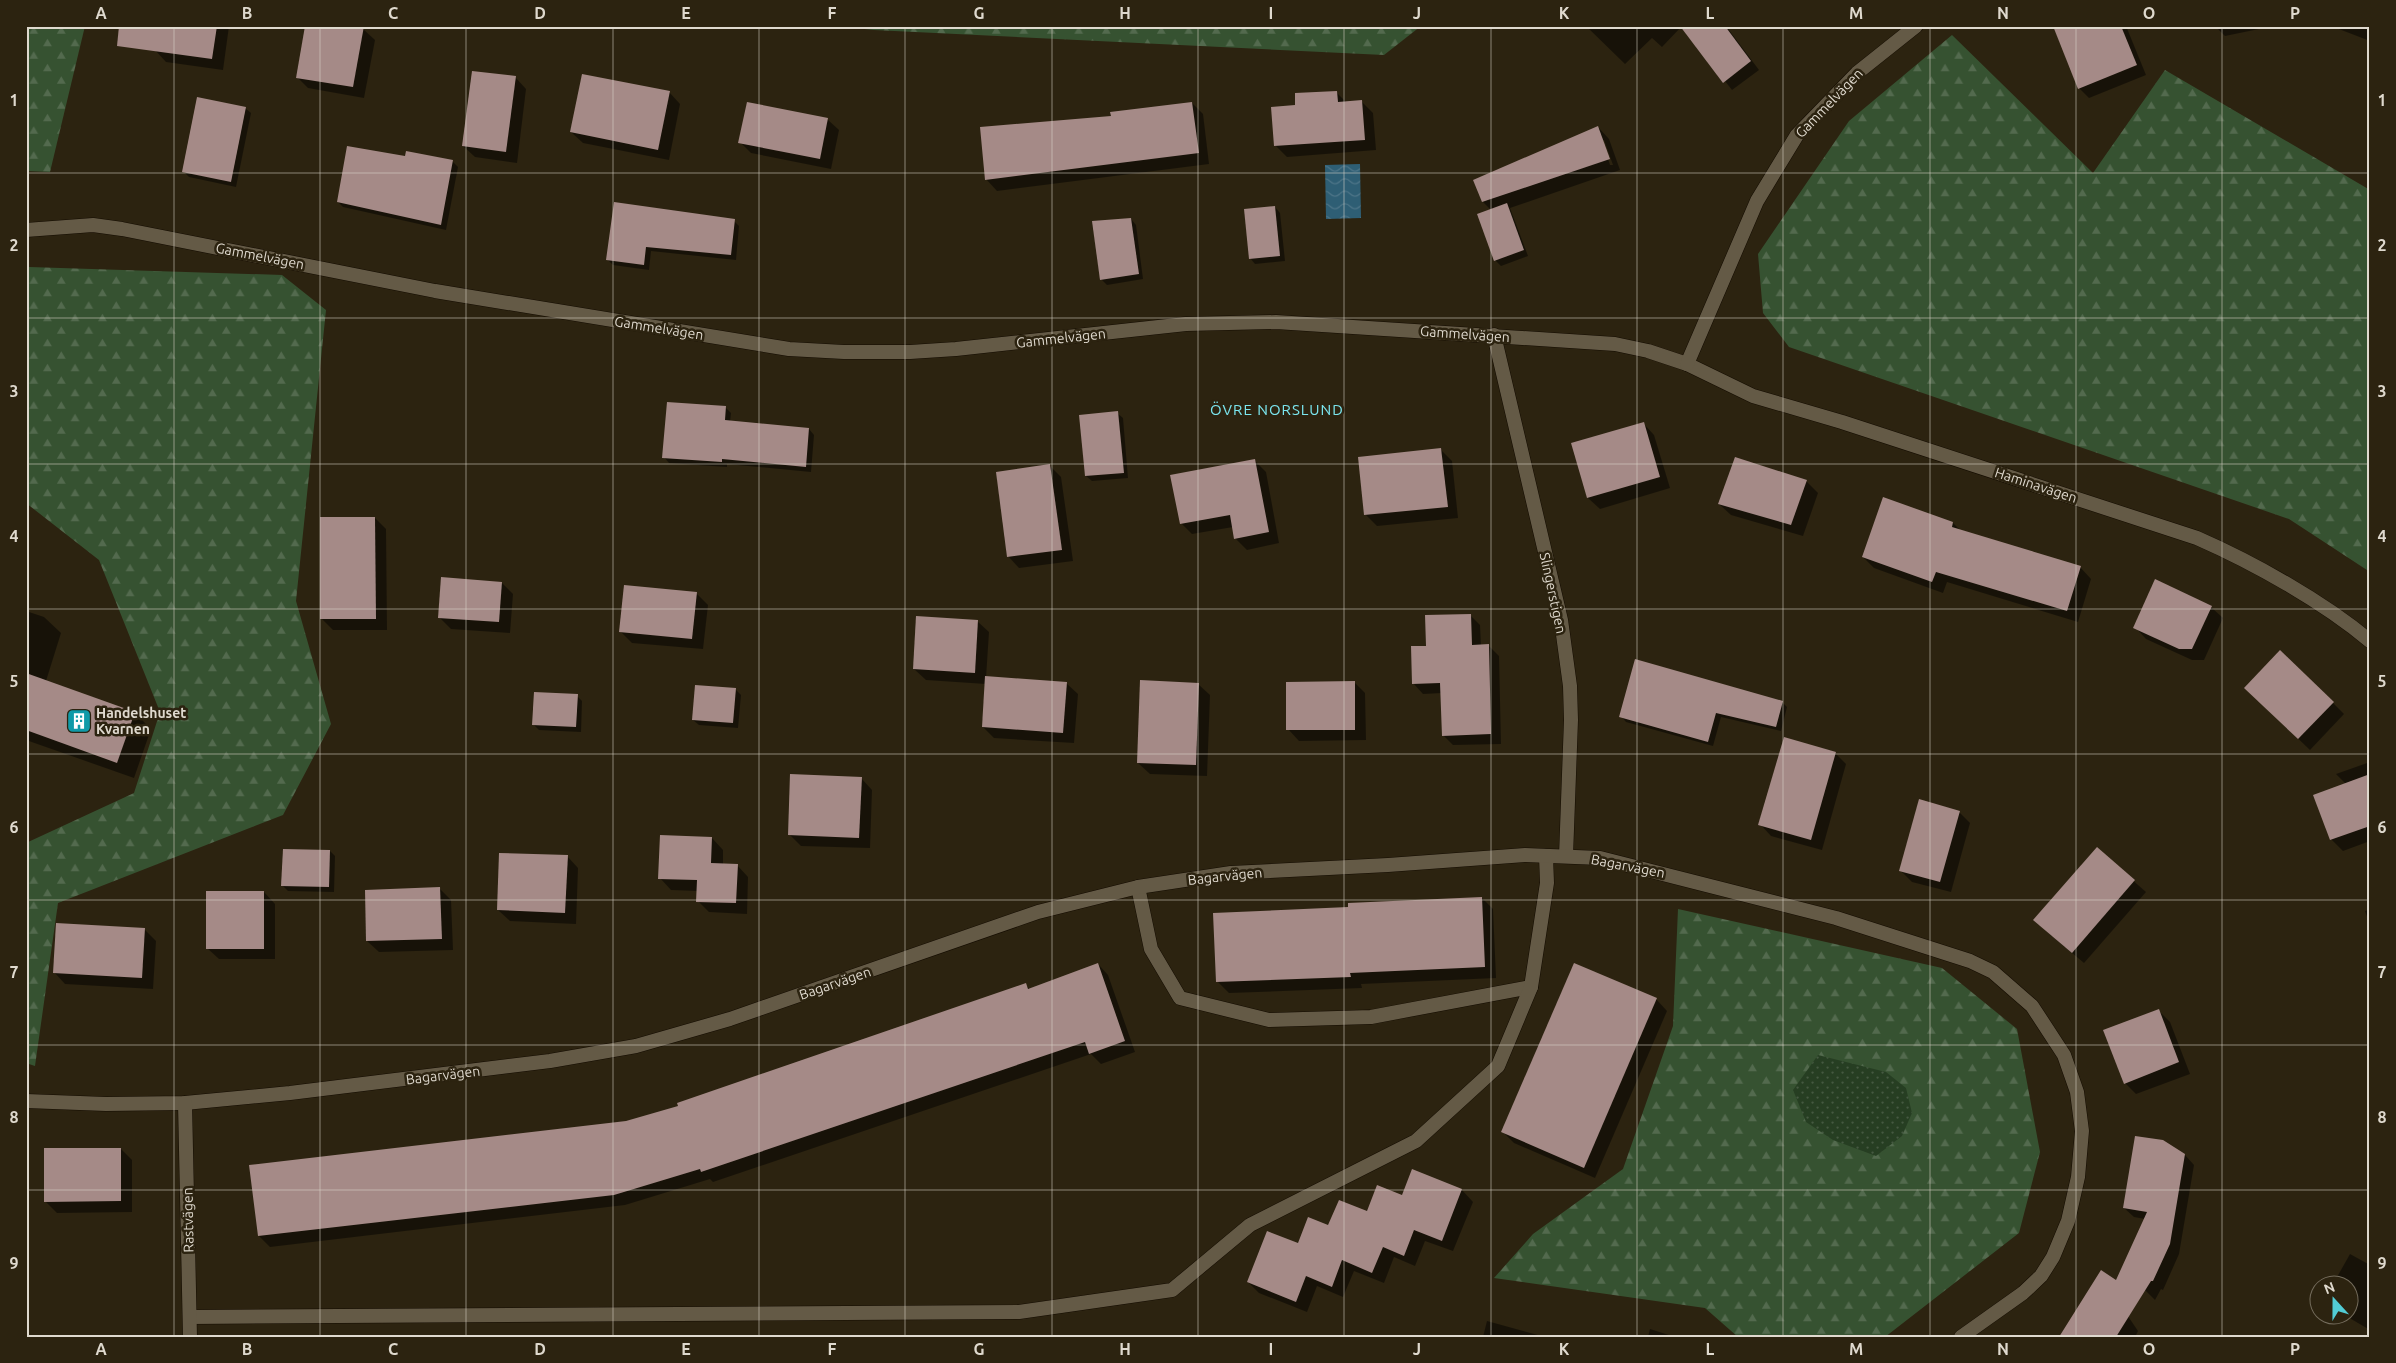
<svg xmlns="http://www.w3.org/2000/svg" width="2396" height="1363" font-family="Ubuntu,sans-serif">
  <defs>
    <pattern id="forest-firs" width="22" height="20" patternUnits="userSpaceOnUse" patternTransform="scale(1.25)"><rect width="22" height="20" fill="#365231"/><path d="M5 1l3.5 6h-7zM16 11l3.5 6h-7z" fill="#536a4e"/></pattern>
    <pattern id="park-dots" width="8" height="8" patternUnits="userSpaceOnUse" patternTransform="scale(1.25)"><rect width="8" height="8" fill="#263e22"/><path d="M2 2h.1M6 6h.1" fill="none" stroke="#455941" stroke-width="1.8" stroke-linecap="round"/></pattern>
    <pattern id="water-waves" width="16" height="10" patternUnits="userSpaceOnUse" patternTransform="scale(1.25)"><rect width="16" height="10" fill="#2e5e74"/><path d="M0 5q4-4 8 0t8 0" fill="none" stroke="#4c7487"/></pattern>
  </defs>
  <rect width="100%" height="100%" fill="#2c2310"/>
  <g fill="url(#forest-firs)">
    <path d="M 26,26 L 85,26 L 50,172 L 26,171 Z"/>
    <path d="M 837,26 L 1421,26 L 1384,55 L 874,30 Z"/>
    <path d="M 1952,35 L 2093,173 L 2165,70 L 2370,190 L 2370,572 L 2289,519 L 1789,347 L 1763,313 L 1758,254 L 1849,121 Z"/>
    <path d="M 29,267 L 282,275 L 326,310 L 296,601 L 331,724 L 283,815 L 58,903 L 35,1066 L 26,1063 L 26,843 L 134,793 L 160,712 L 99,560 L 26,503 L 26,268 Z"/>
    <path d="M 1678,909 L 1942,968 L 2017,1029 L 2040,1152 L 2019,1233 L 1885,1337 L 1738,1337 L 1705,1308 L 1494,1278 L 1533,1234 L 1623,1169 L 1673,1026 Z"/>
  </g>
  <path fill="url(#park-dots)" d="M 1818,1055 L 1886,1072 L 1906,1088 L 1912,1113 L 1902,1136 L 1876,1156 L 1833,1140 L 1806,1122 L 1793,1090 Z"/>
  <path fill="url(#water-waves)" d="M 1360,164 L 1361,218 L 1326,219 L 1325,165 Z"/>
  <g fill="#0007" fill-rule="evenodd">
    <path d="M 158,26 L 229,26 L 223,70 L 166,62 L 155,50 Z"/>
    <path d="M 1586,26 L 1726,26 L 1759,70 L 1732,90 L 1682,26 L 1662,47 L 1652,38 L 1625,64 Z"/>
    <path d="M 2054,26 L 2126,26 L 2146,75 L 2089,98 L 2079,88 Z"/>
    <path d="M 2215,26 L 2259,26 L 2259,29 L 2225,36 Z"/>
    <path d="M 2370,26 L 2370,41 L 2331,26 Z"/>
    <path d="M 363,29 L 375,40 L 364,98 L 308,88 L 297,77 Z"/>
    <path d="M 515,77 L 526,89 L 517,163 L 475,157 L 463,146 Z"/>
    <path d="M 669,92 L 680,104 L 669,160 L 583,143 L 571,132 Z"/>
    <path d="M 1336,92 L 1347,103 L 1362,102 L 1373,113 L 1376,150 L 1287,157 L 1275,145 L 1296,106 Z"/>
    <path d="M 1192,103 L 1203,114 L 1209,164 L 997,191 L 986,179 L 1112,117 Z"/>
    <path d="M 245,108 L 251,113 L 236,187 L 189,177 L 184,172 Z"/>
    <path d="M 827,119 L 839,130 L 831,169 L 751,153 L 740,142 Z"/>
    <path d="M 1598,127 L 1609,139 L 1620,170 L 1510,208 L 1528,256 L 1501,266 L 1495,260 L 1491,210 L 1483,202 ZM 1602,140 L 1604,140 L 1613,165 L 1610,165 Z"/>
    <path d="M 406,157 L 452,161 L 458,167 L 446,230 L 343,207 L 338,202 Z"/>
    <path d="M 615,204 L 734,221 L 739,226 L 736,260 L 651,251 L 649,270 L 613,265 L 608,260 Z"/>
    <path d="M 1275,207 L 1280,213 L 1285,261 L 1255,264 L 1250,258 Z"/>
    <path d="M 1131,219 L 1136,225 L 1143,279 L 1107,285 L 1101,279 Z"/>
    <path d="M 725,407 L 731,413 L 730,422 L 809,429 L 814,435 L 811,472 L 727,464 L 727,467 L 669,463 L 664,457 Z"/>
    <path d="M 1117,413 L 1123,418 L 1128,478 L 1092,481 L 1086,476 Z"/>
    <path d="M 1643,423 L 1654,435 L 1670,488 L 1600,509 L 1588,498 L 1573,444 Z"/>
    <path d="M 1441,450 L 1452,461 L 1458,518 L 1377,526 L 1365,514 Z"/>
    <path d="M 1255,461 L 1266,472 L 1279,543 L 1247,550 L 1235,538 L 1233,527 L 1192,534 L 1181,523 Z"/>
    <path d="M 1050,466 L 1061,477 L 1073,561 L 1019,568 L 1008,556 Z"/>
    <path d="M 1806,481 L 1818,493 L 1803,536 L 1731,515 L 1719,504 Z"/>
    <path d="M 375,518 L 386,529 L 387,630 L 333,630 L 322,619 Z"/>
    <path d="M 1953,523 L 1960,530 L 2080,567 L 2091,579 L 2078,622 L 1947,582 L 1943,593 L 1874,568 L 1863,557 Z"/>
    <path d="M 442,579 L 502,583 L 513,594 L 510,633 L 451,629 L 439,617 Z"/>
    <path d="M 696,593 L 708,605 L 703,649 L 632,643 L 621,632 Z"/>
    <path d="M 2211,607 L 2223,618 L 2204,660 L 2192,660 L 2146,639 L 2135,627 Z"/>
    <path d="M 26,611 L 44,617 L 61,633 L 46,681 L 135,713 L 151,729 L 134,778 L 26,740 Z"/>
    <path d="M 1470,615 L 1480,625 L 1481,646 L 1488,645 L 1499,656 L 1501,744 L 1453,745 L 1443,735 L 1442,693 L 1423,694 L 1413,683 Z"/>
    <path d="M 977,621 L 989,632 L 986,678 L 1066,683 L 1078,694 L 1074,743 L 994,738 L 983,727 L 986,684 L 926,680 L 914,669 Z"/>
    <path d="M 1354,682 L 1365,693 L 1366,740 L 1299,741 L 1288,729 Z"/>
    <path d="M 1198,684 L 1210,695 L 1207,776 L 1150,774 L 1138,763 Z"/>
    <path d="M 735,689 L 741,695 L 738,728 L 699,725 L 693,720 Z"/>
    <path d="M 577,696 L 582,701 L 581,732 L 539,730 L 533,724 Z"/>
    <path d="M 2257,699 L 2333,703 L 2344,714 L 2310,750 Z"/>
    <path d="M 1782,702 L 1787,707 L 1781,731 L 1721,717 L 1713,746 L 1626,722 L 1621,716 Z"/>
    <path d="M 1835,753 L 1846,764 L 1822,850 L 1771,836 L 1760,824 Z"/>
    <path d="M 2370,762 L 2370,841 L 2343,851 L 2331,839 L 2346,784 L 2336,774 Z"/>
    <path d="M 861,778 L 872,790 L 870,848 L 801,846 L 790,835 Z"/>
    <path d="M 1959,812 L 1970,823 L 1951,892 L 1912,882 L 1900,870 Z"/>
    <path d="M 712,838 L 723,850 L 723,865 L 737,865 L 748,877 L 747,914 L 709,912 L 698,901 L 698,891 L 671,890 L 660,878 Z"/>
    <path d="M 2097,849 L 2146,892 L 2084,963 L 2046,931 Z"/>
    <path d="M 330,851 L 335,856 L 334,892 L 288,891 L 282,885 Z"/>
    <path d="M 567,856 L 578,868 L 576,924 L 510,921 L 498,910 Z"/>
    <path d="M 440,889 L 451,900 L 453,950 L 379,952 L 367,941 Z"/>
    <path d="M 264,892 L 275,904 L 275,959 L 219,959 L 207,948 Z"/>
    <path d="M 1482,898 L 1493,909 L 1496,978 L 1361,984 L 1362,988 L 1229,993 L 1218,982 L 1349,908 Z"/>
    <path d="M 2370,909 L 2370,925 L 2365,911 Z"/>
    <path d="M 144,929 L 156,941 L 153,989 L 65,984 L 54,972 Z"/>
    <path d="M 1098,964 L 1108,975 L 1135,1052 L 1101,1064 L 1091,1054 L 713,1182 L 710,1179 L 625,1205 L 270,1247 L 259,1236 L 680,1106 L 1025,985 L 1030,989 Z"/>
    <path d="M 1656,999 L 1667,1011 L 1595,1178 L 1514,1143 L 1503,1132 Z"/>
    <path d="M 2158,1010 L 2170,1022 L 2190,1074 L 2136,1094 L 2125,1083 Z"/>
    <path d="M 121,1149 L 132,1160 L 132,1212 L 57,1213 L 45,1201 Z"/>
    <path d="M 2185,1155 L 2194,1165 L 2179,1254 L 2163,1290 L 2161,1289 L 2155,1300 L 2123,1268 L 2145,1219 L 2134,1217 L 2124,1208 Z"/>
    <path d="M 1413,1171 L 1462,1190 L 1473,1202 L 1453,1251 L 1425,1241 L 1415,1266 L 1394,1257 L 1384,1283 L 1354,1271 L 1343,1297 L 1317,1286 L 1307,1312 L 1259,1293 L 1248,1282 L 1298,1245 L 1329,1227 L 1402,1197 Z"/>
    <path d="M 2350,1254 L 2370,1265 L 2370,1330 L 2346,1316 L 2348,1316 L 2348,1286 L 2332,1286 Z"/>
    <path d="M 2109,1288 L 2138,1331 L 2135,1337 L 2061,1337 Z"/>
    <path d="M 1487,1321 L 1545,1337 L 1483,1337 Z"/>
    <path d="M 1650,1329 L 1675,1337 L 1648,1337 Z"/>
  </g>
  <g fill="#a58a87">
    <path d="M 119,26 L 217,26 L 212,59 L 117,46 Z"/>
    <path d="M 305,26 L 364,26 L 353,87 L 296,78 Z"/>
    <path d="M 1680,26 L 1725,26 L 1751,61 L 1723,83 Z"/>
    <path d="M 2053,26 L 2121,26 L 2137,65 L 2078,89 Z"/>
    <path d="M 472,71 L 516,76 L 506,152 L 462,146 Z"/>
    <path d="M 582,74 L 670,91 L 658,150 L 570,132 Z"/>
    <path d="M 1337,91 L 1338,102 L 1362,100 L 1365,140 L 1274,146 L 1271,107 L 1295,105 L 1295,93 Z"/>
    <path d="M 197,97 L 246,107 L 231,182 L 182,172 Z"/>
    <path d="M 747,102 L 828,118 L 820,159 L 738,143 Z"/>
    <path d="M 1192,102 L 1199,153 L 985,180 L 980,127 L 1111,116 L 1110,112 Z"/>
    <path d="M 1598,126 L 1610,159 L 1482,202 L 1473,180 Z"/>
    <path d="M 347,146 L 405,156 L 406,151 L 453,160 L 441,225 L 337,202 Z"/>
    <path d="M 614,202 L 735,219 L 731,255 L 646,247 L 644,265 L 606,260 Z"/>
    <path d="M 1507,203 L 1524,250 L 1494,261 L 1477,214 Z"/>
    <path d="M 1275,206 L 1280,256 L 1249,259 L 1244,209 Z"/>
    <path d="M 1131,218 L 1139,274 L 1100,280 L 1092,221 Z"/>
    <path d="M 667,402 L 726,406 L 725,420 L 809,428 L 806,467 L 722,459 L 722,462 L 662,458 Z"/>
    <path d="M 1118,411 L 1124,473 L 1085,476 L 1079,415 Z"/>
    <path d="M 1644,422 L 1660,477 L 1587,498 L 1571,443 Z"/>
    <path d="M 1441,448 L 1448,507 L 1364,515 L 1358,457 Z"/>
    <path d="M 1735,457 L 1807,480 L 1791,525 L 1718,504 Z"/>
    <path d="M 1255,459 L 1269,532 L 1234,539 L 1230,515 L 1180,524 L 1170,475 Z"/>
    <path d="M 1050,464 L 1062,550 L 1007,557 L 996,472 Z"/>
    <path d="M 1883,497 L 1953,522 L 1952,527 L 2081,566 L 2067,611 L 1936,572 L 1932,582 L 1862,557 Z"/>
    <path d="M 320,517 L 375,517 L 376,619 L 320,619 Z"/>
    <path d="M 441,577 L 502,582 L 499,622 L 438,618 Z"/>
    <path d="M 2155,579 L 2212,606 L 2192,649 L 2179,649 L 2133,628 Z"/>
    <path d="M 624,585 L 697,592 L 692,639 L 619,632 Z"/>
    <path d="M 1471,614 L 1472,645 L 1489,644 L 1491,734 L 1442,736 L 1440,683 L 1412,684 L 1411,646 L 1426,646 L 1425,615 Z"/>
    <path d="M 916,616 L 978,620 L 975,673 L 913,669 Z"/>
    <path d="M 2280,650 L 2334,702 L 2298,739 L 2244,688 Z"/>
    <path d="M 1635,659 L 1783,701 L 1776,727 L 1716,713 L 1708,742 L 1619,717 Z"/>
    <path d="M 26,673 L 135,712 L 117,763 L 26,730 Z"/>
    <path d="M 985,676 L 1067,682 L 1063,733 L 982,727 Z"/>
    <path d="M 1140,680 L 1199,683 L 1196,765 L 1137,763 Z"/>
    <path d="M 1355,681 L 1355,730 L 1286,730 L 1286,682 Z"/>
    <path d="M 695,685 L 736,688 L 733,723 L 692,720 Z"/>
    <path d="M 534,692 L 578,694 L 576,727 L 532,725 Z"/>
    <path d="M 1784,737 L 1836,752 L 1811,840 L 1758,825 Z"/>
    <path d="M 790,774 L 862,777 L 859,838 L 788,835 Z"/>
    <path d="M 2370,774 L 2370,826 L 2330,840 L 2313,795 Z"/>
    <path d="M 1919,799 L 1960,811 L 1940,882 L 1899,871 Z"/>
    <path d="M 660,835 L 712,837 L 711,863 L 738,864 L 736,903 L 696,902 L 697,880 L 658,879 Z"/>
    <path d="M 2097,847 L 2135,880 L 2072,953 L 2033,920 Z"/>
    <path d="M 283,849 L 330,850 L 329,887 L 281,886 Z"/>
    <path d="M 499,853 L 568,855 L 565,913 L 497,910 Z"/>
    <path d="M 440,887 L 442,939 L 366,941 L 365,890 Z"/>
    <rect x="206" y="891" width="58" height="58"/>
    <path d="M 1482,897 L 1485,967 L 1350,973 L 1351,977 L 1216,982 L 1213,913 L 1348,907 L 1348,903 Z"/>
    <path d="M 56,923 L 145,928 L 142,978 L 53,973 Z"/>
    <path d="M 1098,963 L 1125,1041 L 1089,1054 L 1085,1042 L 701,1172 L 700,1169 L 614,1195 L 258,1236 L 249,1165 L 626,1121 L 678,1106 L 677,1103 L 1026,983 L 1028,989 Z"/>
    <path d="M 1574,963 L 1657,998 L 1584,1168 L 1501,1132 Z"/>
    <path d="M 2159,1009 L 2179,1062 L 2124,1084 L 2103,1030 Z"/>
    <path d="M 2135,1136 L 2163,1140 L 2185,1154 L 2170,1244 L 2153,1281 L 2151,1281 L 2116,1337 L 2059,1337 L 2101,1270 L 2116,1280 L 2147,1212 L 2123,1208 Z"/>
    <path d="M 44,1148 L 121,1148 L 121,1201 L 44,1202 Z"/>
    <path d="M 1412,1169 L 1462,1189 L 1442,1241 L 1414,1230 L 1404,1256 L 1383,1247 L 1372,1273 L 1342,1260 L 1332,1287 L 1306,1276 L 1296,1302 L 1247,1282 L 1267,1231 L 1298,1243 L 1308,1217 L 1328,1225 L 1339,1200 L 1367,1211 L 1377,1185 L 1402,1195 Z"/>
  </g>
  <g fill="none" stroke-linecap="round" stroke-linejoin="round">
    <defs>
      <g id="service">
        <path d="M 1138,887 L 1151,949 L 1180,998 L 1269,1020 L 1371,1017 L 1531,987"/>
        <path d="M 190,1317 L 1019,1312 L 1172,1290 L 1250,1225 L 1416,1141 L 1498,1066 L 1531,987 L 1547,883 L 1546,856"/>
      </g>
      <g id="minor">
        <path d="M 26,230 L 93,225 L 122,229 L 435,291 L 789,349 L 844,352 L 910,352 L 956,349 L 1186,324 L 1276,322 L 1615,344 L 1648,351 L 1687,364 L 1753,396 L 1842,422 L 2197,538 C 2254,563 2322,601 2370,641"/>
        <path d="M 1494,335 L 1561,620 L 1570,686 L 1571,720 L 1566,856"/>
        <path d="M 1687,364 L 1757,201 L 1797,135 L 1857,73 L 1916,26"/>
        <path d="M 26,1101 L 106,1104 L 185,1103 L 290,1093 L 550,1061 L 636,1046 L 730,1019 L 1038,912 L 1138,887 L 1231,873 L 1388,865 L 1525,855 L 1600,858 L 1836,918 L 1970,961 L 1993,972 L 2032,1006 L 2064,1055 L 2077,1092 L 2082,1131 L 2078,1177 L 2068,1221 L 2053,1257 L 2041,1276 L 2023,1293 L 1961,1337"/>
        <path d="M 185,1103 L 190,1337"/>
      </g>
    </defs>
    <use href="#service" stroke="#140c00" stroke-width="15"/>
    <use href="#minor" stroke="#140c00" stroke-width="15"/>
    <use href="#service" stroke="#645a46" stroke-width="14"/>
    <use href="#minor" stroke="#645a46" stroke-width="14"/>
  </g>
  <path fill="none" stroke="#dfd9ce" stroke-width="1" stroke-opacity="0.55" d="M 174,26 L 174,1337M 320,26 L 320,1337M 466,26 L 466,1337M 613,26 L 613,1337M 759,26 L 759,1337M 905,26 L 905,1337M 1052,26 L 1052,1337M 1198,26 L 1198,1337M 1344,26 L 1344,1337M 1491,26 L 1491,1337M 1637,26 L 1637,1337M 1783,26 L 1783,1337M 1930,26 L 1930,1337M 2076,26 L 2076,1337M 2222,26 L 2222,1337M 26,173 L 2370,173M 26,318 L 2370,318M 26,464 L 2370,464M 26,609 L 2370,609M 26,754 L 2370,754M 26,900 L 2370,900M 26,1045 L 2370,1045M 26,1190 L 2370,1190"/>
  <defs>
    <symbol id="building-square" viewBox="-11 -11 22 22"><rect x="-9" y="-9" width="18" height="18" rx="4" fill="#0f9aa8" stroke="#2c2310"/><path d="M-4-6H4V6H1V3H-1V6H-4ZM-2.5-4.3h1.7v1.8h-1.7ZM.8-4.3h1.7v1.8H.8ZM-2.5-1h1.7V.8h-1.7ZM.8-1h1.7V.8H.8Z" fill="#fff"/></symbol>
  </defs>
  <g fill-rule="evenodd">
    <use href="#building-square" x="65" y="707" width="28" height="28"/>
  </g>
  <g text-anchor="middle" stroke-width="5" stroke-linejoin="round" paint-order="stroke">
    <g font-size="14" fill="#dfd9ce" stroke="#2c2310">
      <text transform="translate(1829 103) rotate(-46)" y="5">Gammelvägen</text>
      <text transform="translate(260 256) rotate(11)" y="5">Gammelvägen</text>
      <text transform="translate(659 328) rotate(9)" y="5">Gammelvägen</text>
      <text transform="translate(1465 334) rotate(4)" y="5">Gammelvägen</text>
      <text transform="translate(1061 338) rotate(-6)" y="5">Gammelvägen</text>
      <text transform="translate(2036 485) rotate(18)" y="5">Haminavägen</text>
      <text transform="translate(1553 593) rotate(78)" y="5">Slingerstigen</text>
      <text transform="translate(1628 866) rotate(11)" y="5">Bagarvägen</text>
      <text transform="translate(1225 876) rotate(-6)" y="5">Bagarvägen</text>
      <text transform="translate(835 983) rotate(-19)" y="5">Bagarvägen</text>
      <text transform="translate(443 1075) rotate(-7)" y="5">Bagarvägen</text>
      <text transform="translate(188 1220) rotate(-91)" y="5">Rastvägen</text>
    </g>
    <g font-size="14" font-weight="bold" fill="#dfd9ce" stroke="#2c2310" text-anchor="start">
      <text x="96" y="718">Handelshuset<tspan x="96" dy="16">Kvarnen</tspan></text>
    </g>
    <g font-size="15" letter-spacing="1" fill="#7be6ef" stroke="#2c2310">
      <text x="1277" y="415">ÖVRE NORSLUND</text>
    </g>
  </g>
  <rect width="2396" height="1363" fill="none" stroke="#2c2310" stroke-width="55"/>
  <g transform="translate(2334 1300) rotate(339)"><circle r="24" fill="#2c2310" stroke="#746c5c"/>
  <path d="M0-4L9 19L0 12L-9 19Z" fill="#52ccd5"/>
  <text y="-8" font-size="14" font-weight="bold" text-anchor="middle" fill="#dfd9ce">N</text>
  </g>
  <rect x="28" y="28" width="2340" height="1308" fill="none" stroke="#dfd9ce" stroke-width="2"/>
  <g font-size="16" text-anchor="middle" font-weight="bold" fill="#dfd9ce">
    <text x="101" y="19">A</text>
    <text x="247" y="19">B</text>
    <text x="393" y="19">C</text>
    <text x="540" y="19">D</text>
    <text x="686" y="19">E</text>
    <text x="832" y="19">F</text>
    <text x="979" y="19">G</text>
    <text x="1125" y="19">H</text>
    <text x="1271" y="19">I</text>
    <text x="1417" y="19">J</text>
    <text x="1564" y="19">K</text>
    <text x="1710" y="19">L</text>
    <text x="1856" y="19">M</text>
    <text x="2003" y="19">N</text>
    <text x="2149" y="19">O</text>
    <text x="2295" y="19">P</text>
    <text x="14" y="106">1</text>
    <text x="2382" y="106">1</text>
    <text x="14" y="251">2</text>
    <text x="2382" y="251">2</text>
    <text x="14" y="397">3</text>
    <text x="2382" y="397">3</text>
    <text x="14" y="542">4</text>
    <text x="2382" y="542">4</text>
    <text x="14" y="687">5</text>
    <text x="2382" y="687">5</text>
    <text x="14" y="833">6</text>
    <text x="2382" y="833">6</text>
    <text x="14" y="978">7</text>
    <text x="2382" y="978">7</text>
    <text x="14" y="1123">8</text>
    <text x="2382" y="1123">8</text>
    <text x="14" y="1269">9</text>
    <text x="2382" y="1269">9</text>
    <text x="101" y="1355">A</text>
    <text x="247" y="1355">B</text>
    <text x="393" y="1355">C</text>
    <text x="540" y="1355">D</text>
    <text x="686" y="1355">E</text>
    <text x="832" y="1355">F</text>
    <text x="979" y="1355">G</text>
    <text x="1125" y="1355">H</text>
    <text x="1271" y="1355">I</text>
    <text x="1417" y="1355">J</text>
    <text x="1564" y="1355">K</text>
    <text x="1710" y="1355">L</text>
    <text x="1856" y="1355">M</text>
    <text x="2003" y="1355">N</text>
    <text x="2149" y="1355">O</text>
    <text x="2295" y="1355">P</text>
  </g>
</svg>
